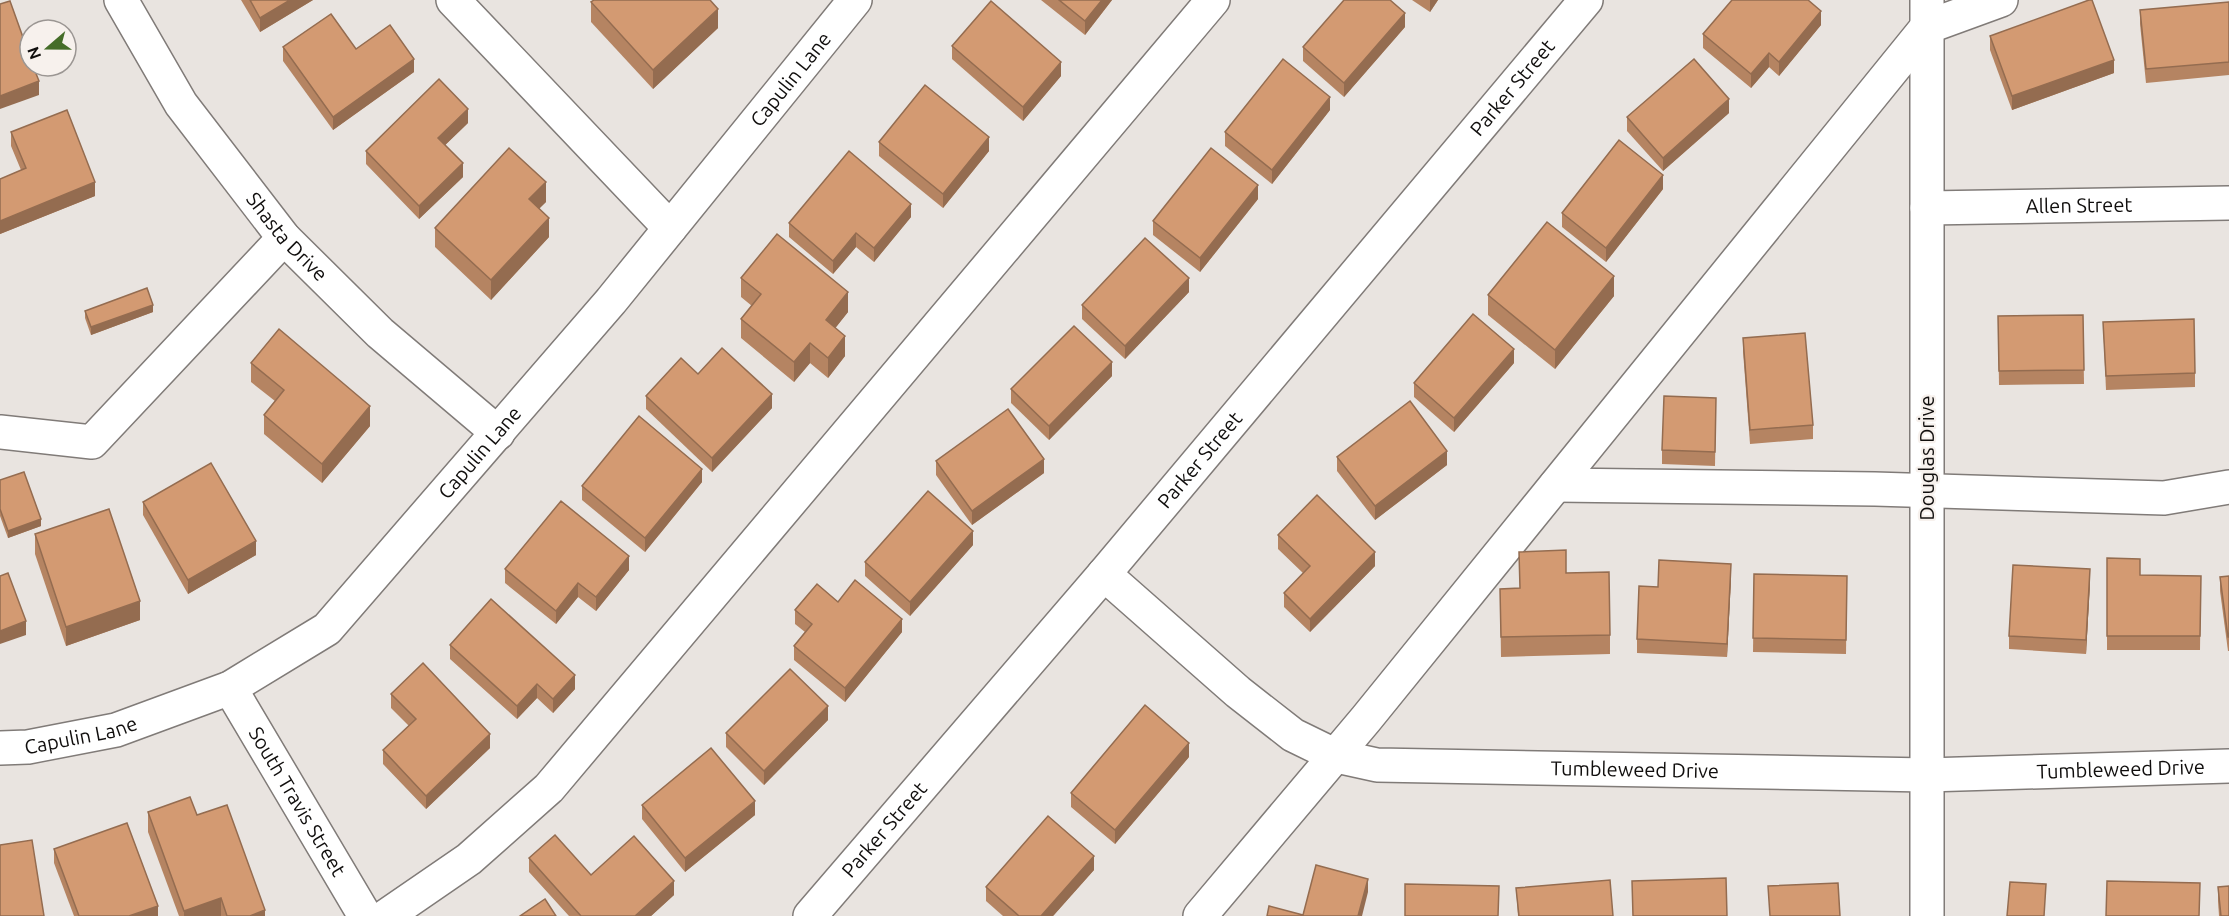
<svg xmlns="http://www.w3.org/2000/svg" width="2229" height="916" font-family="Ubuntu,sans-serif">
  <rect width="100%" height="100%" fill="#e9e4e0"/>
  <g fill="none" stroke-linecap="round" stroke-linejoin="round">
    <defs>
      <g id="minor">
        <path id="s1" d="M 121,0 L 181,104 L 284,238 L 380,333 L 498,433"/>
        <path d="M 453,0 L 670,228"/>
        <path d="M 1927,0 L 1927,916"/>
        <path id="s2" d="M 1927,208 L 2229,203"/>
        <path d="M 0,432 L 92,442 L 284,238"/>
        <path d="M 1556,485 L 1875,489 L 2164,498 L 2229,487"/>
        <path id="s3" d="M 1104,574 L 1238,692 L 1293,735 L 1336,756 L 1377,765 L 1927,775 L 2229,766"/>
        <path id="s4" d="M 230,688 L 365,916"/>
        <path id="s5" d="M 0,748 L 28,747 L 116,730 L 230,688 L 327,629 L 611,301 L 855,0"/>
        <path d="M 386,916 L 469,859 L 549,788 L 1213,0"/>
        <path d="M 1200,916 L 1366,719 L 1927,27 L 2001,0"/>
      </g>
      <g id="major">
        <path id="s6" d="M 810,916 L 1104,574 L 1586,0"/>
      </g>
    </defs>
    <use href="#minor" stroke="#807b78" stroke-width="36"/>
    <use href="#major" stroke="#807b78" stroke-width="36"/>
    <use href="#minor" stroke="#fff" stroke-width="33"/>
    <use href="#major" stroke="#fff" stroke-width="33"/>
  </g>
  <g fill="#b58462">
    <path d="M 241,0 L 313,0 L 260,32 Z"/>
    <path d="M 1041,0 L 1112,0 L 1085,35 Z"/>
    <path d="M 1412,0 L 1438,0 L 1430,12 Z"/>
    <path d="M 591,2 L 718,28 L 653,89 L 591,22 Z"/>
    <path d="M 2229,2 L 2229,75 L 2146,83 L 2140,24 L 2140,10 Z"/>
    <path d="M 1821,25 L 1779,76 L 1769,67 L 1751,88 L 1703,48 L 1703,34 Z"/>
    <path d="M 1405,27 L 1344,97 L 1303,61 L 1303,47 Z"/>
    <path d="M 1990,36 L 2114,73 L 2012,110 L 1990,50 Z"/>
    <path d="M 952,46 L 1061,76 L 1023,121 L 952,59 Z"/>
    <path d="M 283,47 L 356,49 L 414,72 L 333,130 L 283,61 Z"/>
    <path d="M 1330,110 L 1272,184 L 1225,146 L 1225,132 Z"/>
    <path d="M 1729,113 L 1663,171 L 1627,131 L 1627,117 Z"/>
    <path d="M 468,123 L 445,145 L 463,177 L 419,219 L 366,164 L 366,151 Z"/>
    <path d="M 11,132 L 95,196 L 0,234 L 0,179 L 21,170 L 11,146 Z"/>
    <path d="M 879,142 L 989,151 L 943,208 L 879,156 Z"/>
    <path d="M 1663,189 L 1606,262 L 1562,227 L 1562,213 Z"/>
    <path d="M 1258,199 L 1200,272 L 1153,235 L 1153,221 Z"/>
    <path d="M 546,202 L 539,208 L 549,237 L 491,300 L 435,247 L 435,228 Z"/>
    <path d="M 911,217 L 874,262 L 856,247 L 833,274 L 789,237 L 789,223 Z"/>
    <path d="M 741,278 L 848,312 L 835,328 L 845,356 L 828,378 L 810,363 L 794,382 L 741,338 L 741,319 L 752,306 L 741,297 Z"/>
    <path d="M 1189,292 L 1125,359 L 1082,319 L 1082,305 Z"/>
    <path d="M 1488,295 L 1614,296 L 1555,369 L 1488,315 Z"/>
    <path d="M 85,311 L 153,312 L 91,335 L 85,318 Z"/>
    <path d="M 2083,315 L 2084,384 L 1999,385 L 1998,316 Z"/>
    <path d="M 2103,322 L 2195,373 L 2195,387 L 2106,390 Z"/>
    <path d="M 1743,338 L 1813,425 L 1813,439 L 1750,444 L 1743,351 Z"/>
    <path d="M 251,363 L 370,426 L 322,483 L 264,434 L 264,415 L 275,401 L 251,382 Z"/>
    <path d="M 1514,363 L 1454,432 L 1414,397 L 1414,383 Z"/>
    <path d="M 698,374 L 772,408 L 712,472 L 646,409 L 646,396 Z"/>
    <path d="M 1112,376 L 1049,440 L 1011,403 L 1011,389 Z"/>
    <path d="M 1716,398 L 1715,466 L 1662,464 L 1662,450 Z"/>
    <path d="M 1337,457 L 1447,465 L 1375,520 L 1337,471 Z"/>
    <path d="M 936,461 L 1044,473 L 972,525 L 936,475 Z"/>
    <path d="M 0,480 L 41,526 L 8,538 L 0,516 Z"/>
    <path d="M 702,482 L 645,552 L 582,500 L 582,486 Z"/>
    <path d="M 143,502 L 256,555 L 188,594 L 143,515 Z"/>
    <path d="M 35,534 L 140,620 L 66,646 L 35,554 Z"/>
    <path d="M 1278,535 L 1375,566 L 1310,632 L 1284,607 L 1284,593 L 1303,573 L 1278,549 Z"/>
    <path d="M 973,545 L 910,616 L 865,576 L 865,562 Z"/>
    <path d="M 1519,552 L 1610,635 L 1610,654 L 1501,657 L 1500,589 L 1520,588 Z"/>
    <path d="M 2107,558 L 2140,575 L 2201,576 L 2200,650 L 2107,650 Z"/>
    <path d="M 505,569 L 629,570 L 596,611 L 578,597 L 556,624 L 505,583 Z"/>
    <path d="M 1754,574 L 1847,576 L 1846,654 L 1753,652 Z"/>
    <path d="M 2229,576 L 2229,651 L 2228,651 L 2220,591 L 2220,577 Z"/>
    <path d="M 1731,578 L 1727,657 L 1637,653 L 1637,639 L 1658,587 Z"/>
    <path d="M 2090,583 L 2086,654 L 2009,649 L 2009,636 Z"/>
    <path d="M 838,602 L 902,632 L 845,702 L 794,660 L 794,646 L 805,632 L 795,624 L 795,610 Z"/>
    <path d="M 450,645 L 575,689 L 553,713 L 537,698 L 517,719 L 450,659 Z"/>
    <path d="M 391,694 L 490,748 L 426,809 L 383,764 L 383,750 L 409,726 L 391,708 Z"/>
    <path d="M 828,720 L 764,785 L 726,747 L 726,733 Z"/>
    <path d="M 1189,757 L 1115,844 L 1071,807 L 1071,793 Z"/>
    <path d="M 642,805 L 755,815 L 685,872 L 642,819 Z"/>
    <path d="M 148,812 L 197,815 L 265,916 L 179,916 L 148,832 Z"/>
    <path d="M 54,849 L 158,916 L 74,916 L 54,863 Z"/>
    <path d="M 529,858 L 591,875 L 674,895 L 651,916 L 569,916 L 529,872 Z"/>
    <path d="M 1094,870 L 1053,916 L 1003,916 L 986,901 L 986,887 Z"/>
    <path d="M 2218,887 L 2229,916 L 2219,916 L 2218,901 Z"/>
    <path d="M 1516,888 L 1613,916 L 1518,916 Z"/>
  </g>
  <g fill="#946c50">
    <path d="M 290,0 L 313,0 L 260,32 L 260,18 Z"/>
    <path d="M 1102,0 L 1112,0 L 1085,35 L 1085,21 Z"/>
    <path d="M 1430,0 L 1438,0 L 1430,12 Z"/>
    <path d="M 718,9 L 718,28 L 653,89 L 653,70 Z"/>
    <path d="M 1821,11 L 1821,25 L 1779,76 L 1779,62 Z"/>
    <path d="M 1405,13 L 1405,27 L 1344,97 L 1344,83 Z"/>
    <path d="M 1769,53 L 1769,67 L 1751,88 L 1751,74 Z"/>
    <path d="M 414,59 L 414,72 L 333,130 L 333,117 Z"/>
    <path d="M 2114,60 L 2114,73 L 2012,110 L 2012,96 Z"/>
    <path d="M 1061,62 L 1061,76 L 1023,121 L 1023,107 Z"/>
    <path d="M 39,81 L 39,95 L 0,109 L 0,96 Z"/>
    <path d="M 1330,97 L 1330,110 L 1272,184 L 1272,170 Z"/>
    <path d="M 1729,99 L 1729,113 L 1663,171 L 1663,158 Z"/>
    <path d="M 468,109 L 468,123 L 438,152 L 438,138 Z"/>
    <path d="M 989,137 L 989,151 L 943,208 L 943,194 Z"/>
    <path d="M 463,163 L 463,177 L 419,219 L 419,206 Z"/>
    <path d="M 1663,175 L 1663,189 L 1606,262 L 1606,248 Z"/>
    <path d="M 95,182 L 95,196 L 0,234 L 0,221 Z"/>
    <path d="M 546,182 L 546,202 L 529,219 L 529,199 Z"/>
    <path d="M 1258,185 L 1258,199 L 1200,272 L 1200,258 Z"/>
    <path d="M 911,204 L 911,217 L 874,262 L 874,248 Z"/>
    <path d="M 549,218 L 549,237 L 491,300 L 491,280 Z"/>
    <path d="M 856,233 L 856,247 L 833,274 L 833,261 Z"/>
    <path d="M 1614,276 L 1614,296 L 1555,369 L 1555,350 Z"/>
    <path d="M 1189,278 L 1189,292 L 1125,359 L 1125,346 Z"/>
    <path d="M 848,292 L 848,312 L 826,340 L 826,320 Z"/>
    <path d="M 153,305 L 153,312 L 91,335 L 91,327 Z"/>
    <path d="M 845,336 L 845,356 L 828,378 L 828,358 Z"/>
    <path d="M 810,343 L 810,363 L 794,382 L 794,362 Z"/>
    <path d="M 1514,349 L 1514,363 L 1454,432 L 1454,418 Z"/>
    <path d="M 1112,362 L 1112,376 L 1049,440 L 1049,426 Z"/>
    <path d="M 772,394 L 772,408 L 712,472 L 712,458 Z"/>
    <path d="M 370,406 L 370,426 L 322,483 L 322,464 Z"/>
    <path d="M 1447,451 L 1447,465 L 1375,520 L 1375,506 Z"/>
    <path d="M 1044,459 L 1044,473 L 972,525 L 972,511 Z"/>
    <path d="M 702,469 L 702,482 L 645,552 L 645,538 Z"/>
    <path d="M 41,519 L 41,526 L 8,538 L 8,531 Z"/>
    <path d="M 973,531 L 973,545 L 910,616 L 910,602 Z"/>
    <path d="M 256,541 L 256,555 L 188,594 L 188,580 Z"/>
    <path d="M 1375,552 L 1375,566 L 1310,632 L 1310,619 Z"/>
    <path d="M 629,556 L 629,570 L 596,611 L 596,597 Z"/>
    <path d="M 1731,564 L 1731,578 L 1727,657 L 1727,644 Z"/>
    <path d="M 2090,569 L 2090,583 L 2086,654 L 2086,640 Z"/>
    <path d="M 578,583 L 578,597 L 556,624 L 556,611 Z"/>
    <path d="M 140,601 L 140,620 L 66,646 L 66,627 Z"/>
    <path d="M 902,619 L 902,632 L 845,702 L 845,688 Z"/>
    <path d="M 26,621 L 26,635 L 0,644 L 0,631 Z"/>
    <path d="M 575,675 L 575,689 L 553,713 L 553,699 Z"/>
    <path d="M 537,684 L 537,698 L 517,719 L 517,706 Z"/>
    <path d="M 828,706 L 828,720 L 764,785 L 764,771 Z"/>
    <path d="M 490,734 L 490,748 L 426,809 L 426,796 Z"/>
    <path d="M 1189,743 L 1189,757 L 1115,844 L 1115,830 Z"/>
    <path d="M 755,801 L 755,815 L 685,872 L 685,858 Z"/>
    <path d="M 1094,856 L 1094,870 L 1053,916 L 1041,916 Z"/>
    <path d="M 1368,879 L 1368,892 L 1362,916 L 1358,916 Z"/>
    <path d="M 674,881 L 674,895 L 651,916 L 635,916 Z"/>
    <path d="M 221,898 L 221,916 L 184,916 L 184,911 Z"/>
    <path d="M 158,906 L 158,916 L 129,916 Z"/>
    <path d="M 265,910 L 265,916 L 250,916 Z"/>
  </g>
  <g fill="#d39a72" stroke="#946c50" stroke-width="1.5">
    <path d="M 250,0 L 290,0 L 260,18 Z"/>
    <path d="M 594,0 L 710,0 L 718,9 L 653,70 L 591,2 Z"/>
    <path d="M 1059,0 L 1102,0 L 1085,21 Z"/>
    <path d="M 1344,0 L 1390,0 L 1405,13 L 1344,83 L 1303,47 Z"/>
    <path d="M 1732,0 L 1808,0 L 1821,11 L 1779,62 L 1769,53 L 1751,74 L 1703,34 Z"/>
    <path d="M 2089,0 L 2092,0 L 2114,60 L 2012,96 L 1990,36 Z"/>
    <path d="M 10,1 L 30,57 L 30,66 L 33,66 L 39,81 L 0,96 L 0,4 Z"/>
    <path d="M 991,1 L 1061,62 L 1023,107 L 952,46 Z"/>
    <path d="M 2229,2 L 2229,62 L 2146,69 L 2140,10 Z"/>
    <path d="M 331,14 L 356,49 L 390,25 L 414,59 L 333,117 L 283,47 Z"/>
    <path d="M 1283,59 L 1330,97 L 1272,170 L 1225,132 Z"/>
    <path d="M 1694,59 L 1729,99 L 1663,158 L 1627,117 Z"/>
    <path d="M 439,79 L 468,109 L 438,138 L 463,163 L 419,206 L 366,151 Z"/>
    <path d="M 925,85 L 989,137 L 943,194 L 879,142 Z"/>
    <path d="M 67,110 L 95,182 L 0,221 L 0,179 L 26,168 L 11,132 Z"/>
    <path d="M 1619,140 L 1663,175 L 1606,248 L 1562,213 Z"/>
    <path d="M 509,148 L 546,182 L 529,199 L 549,218 L 491,280 L 435,228 Z"/>
    <path d="M 1211,148 L 1258,185 L 1200,258 L 1153,221 Z"/>
    <path d="M 849,151 L 911,204 L 874,248 L 856,233 L 833,261 L 789,223 Z"/>
    <path d="M 1547,222 L 1614,276 L 1555,350 L 1488,295 Z"/>
    <path d="M 777,234 L 848,292 L 826,320 L 845,336 L 828,358 L 810,343 L 794,362 L 741,319 L 761,294 L 741,278 Z"/>
    <path d="M 1145,238 L 1189,278 L 1125,346 L 1082,305 Z"/>
    <path d="M 147,288 L 153,305 L 91,327 L 85,311 Z"/>
    <path d="M 1473,314 L 1514,349 L 1454,418 L 1414,383 Z"/>
    <path d="M 2083,315 L 2084,370 L 1999,371 L 1998,316 Z"/>
    <path d="M 2194,319 L 2195,373 L 2106,376 L 2103,322 Z"/>
    <path d="M 1074,326 L 1112,362 L 1049,426 L 1011,389 Z"/>
    <path d="M 279,329 L 370,406 L 322,464 L 264,415 L 284,390 L 251,363 Z"/>
    <path d="M 1805,333 L 1813,425 L 1750,430 L 1743,338 Z"/>
    <path d="M 722,348 L 772,394 L 712,458 L 646,396 L 681,358 L 698,374 Z"/>
    <path d="M 1664,396 L 1716,398 L 1715,452 L 1662,450 Z"/>
    <path d="M 1410,401 L 1447,451 L 1375,506 L 1337,457 Z"/>
    <path d="M 1008,409 L 1044,459 L 972,511 L 936,461 Z"/>
    <path d="M 639,416 L 702,469 L 645,538 L 582,486 Z"/>
    <path d="M 211,463 L 256,541 L 188,580 L 143,502 Z"/>
    <path d="M 24,472 L 41,519 L 8,531 L 0,509 L 0,480 Z"/>
    <path d="M 928,491 L 973,531 L 910,602 L 865,562 Z"/>
    <path d="M 1317,495 L 1375,552 L 1310,619 L 1284,593 L 1310,566 L 1278,535 Z"/>
    <path d="M 561,501 L 629,556 L 596,597 L 578,583 L 556,611 L 505,569 Z"/>
    <path d="M 109,509 L 140,601 L 66,627 L 35,534 Z"/>
    <path d="M 1566,550 L 1566,573 L 1609,572 L 1610,635 L 1501,637 L 1500,589 L 1520,588 L 1519,552 Z"/>
    <path d="M 2107,558 L 2140,559 L 2140,575 L 2201,576 L 2200,636 L 2107,636 Z"/>
    <path d="M 1659,560 L 1731,564 L 1727,644 L 1637,639 L 1639,586 L 1658,587 Z"/>
    <path d="M 2013,565 L 2090,569 L 2086,640 L 2009,636 Z"/>
    <path d="M 8,573 L 26,621 L 0,631 L 0,576 Z"/>
    <path d="M 1754,574 L 1847,576 L 1846,640 L 1753,638 Z"/>
    <path d="M 2229,576 L 2229,637 L 2228,637 L 2220,577 Z"/>
    <path d="M 855,580 L 902,619 L 845,688 L 794,646 L 812,624 L 795,610 L 817,584 L 838,602 Z"/>
    <path d="M 491,599 L 575,675 L 553,699 L 537,684 L 517,706 L 450,645 Z"/>
    <path d="M 423,663 L 490,734 L 426,796 L 383,750 L 416,719 L 391,694 Z"/>
    <path d="M 790,669 L 828,706 L 764,771 L 726,733 Z"/>
    <path d="M 1145,705 L 1189,743 L 1115,830 L 1071,793 Z"/>
    <path d="M 711,748 L 755,801 L 685,858 L 642,805 Z"/>
    <path d="M 190,797 L 197,815 L 227,805 L 265,910 L 250,916 L 227,916 L 221,898 L 184,911 L 148,812 Z"/>
    <path d="M 1048,816 L 1094,856 L 1041,916 L 1019,916 L 986,887 Z"/>
    <path d="M 127,823 L 158,906 L 129,916 L 79,916 L 54,849 Z"/>
    <path d="M 555,835 L 591,875 L 634,836 L 674,881 L 635,916 L 581,916 L 529,858 Z"/>
    <path d="M 32,840 L 44,916 L 0,916 L 0,845 Z"/>
    <path d="M 1316,865 L 1368,879 L 1358,916 L 1267,916 L 1269,906 L 1303,915 Z"/>
    <path d="M 1726,878 L 1727,916 L 1633,916 L 1632,881 Z"/>
    <path d="M 1610,880 L 1613,916 L 1519,916 L 1516,888 Z"/>
    <path d="M 2107,881 L 2200,883 L 2199,916 L 2106,916 Z"/>
    <path d="M 2010,882 L 2046,884 L 2044,916 L 2007,916 Z"/>
    <path d="M 1838,883 L 1840,916 L 1770,916 L 1768,886 Z"/>
    <path d="M 1405,884 L 1499,886 L 1498,916 L 1405,916 Z"/>
    <path d="M 2229,886 L 2229,916 L 2221,916 L 2218,887 Z"/>
    <path d="M 545,899 L 556,916 L 520,916 Z"/>
  </g>
  <g text-anchor="middle" stroke-width="4.5" stroke-linejoin="round" paint-order="stroke">
    <g font-size="20" fill="#100e0d" stroke="#f7f1ed">
      <text dy="7" stroke="none"><textPath href="#s5" startOffset="1072">Capulin Lane</textPath></text>
      <text dy="7" stroke="none"><textPath href="#s6" startOffset="1086">Parker Street</textPath></text>
      <text dy="7" stroke="none"><textPath href="#s2" startOffset="152">Allen Street</textPath></text>
      <text dy="7" stroke="none"><textPath href="#s1" startOffset="290">Shasta Drive</textPath></text>
      <text dy="7" stroke="none"><textPath href="#s5" startOffset="586">Capulin Lane</textPath></text>
      <text transform="translate(1927 458) rotate(-90)" y="7">Douglas Drive</text>
      <text dy="7" stroke="none"><textPath href="#s6" startOffset="600">Parker Street</textPath></text>
      <text dy="7" stroke="none"><textPath href="#s5" startOffset="82">Capulin Lane</textPath></text>
      <text dy="7" stroke="none"><textPath href="#s3" startOffset="596">Tumbleweed Drive</textPath></text>
      <text dy="7" stroke="none"><textPath href="#s3" startOffset="1082">Tumbleweed Drive</textPath></text>
      <text dy="7" stroke="none"><textPath href="#s4" startOffset="132">South Travis Street</textPath></text>
      <text dy="7" stroke="none"><textPath href="#s6" startOffset="114">Parker Street</textPath></text>
    </g>
  </g>
  <g transform="translate(48 48) rotate(250)"><circle r="28" fill="#f7f1ed" stroke="#9b9693" stroke-width="1.5"/>
  <path d="M0-4.5L10 22L0 15L-10 22Z" fill="#456d29"/>
  <text y="-9" font-size="16" font-weight="bold" text-anchor="middle" fill="#100e0d">N</text>
  </g>
</svg>
